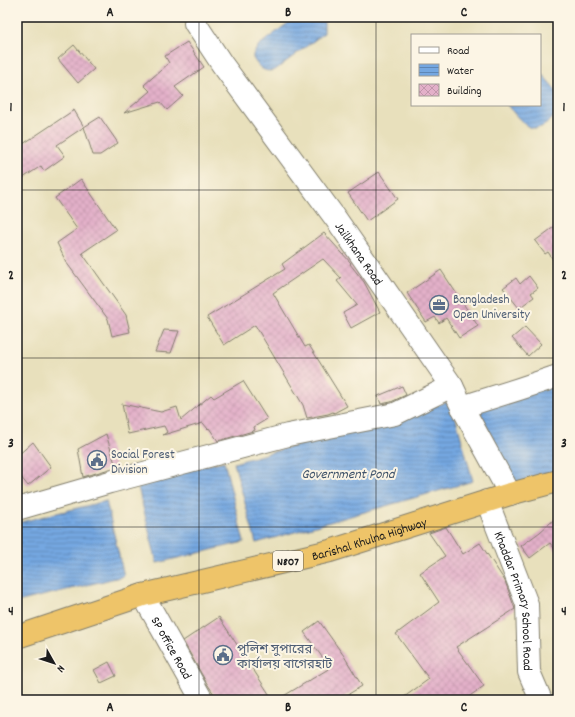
<svg xmlns="http://www.w3.org/2000/svg" width="575" height="717" font-family="Dekko,'Noto Sans Bengali',sans-serif">
  <defs>
    <pattern id="water-rules" width="6" height="5" patternUnits="userSpaceOnUse"><rect width="6" height="5" fill="#75a7e1"/><path d="M0 2.5h6" fill="none" stroke="#5f87b6"/></pattern>
    <pattern id="building-cross-hatch" width="8" height="8" patternUnits="userSpaceOnUse"><rect width="8" height="8" fill="#e3b0c9"/><path d="M0 0l8 8M0 8l8-8" fill="none" stroke="#c297ac"/></pattern>
  </defs>
  <rect width="100%" height="100%" fill="#fcf5e5"/>
  <filter id="ink" filterUnits="userSpaceOnUse"><feTurbulence type="fractalNoise" baseFrequency=".025" numOctaves="2"/><feDisplacementMap in="SourceGraphic" scale="8" xChannelSelector="R" yChannelSelector="G"/><feConvolveMatrix kernelMatrix="1 2 1 2 8 2 1 2 1" color-interpolation-filters="sRGB"/></filter>
  <filter id="wash" filterUnits="userSpaceOnUse"><feTurbulence type="fractalNoise" baseFrequency=".012" numOctaves="4" result="noise"/><feDisplacementMap in="SourceGraphic" scale="16" xChannelSelector="R" yChannelSelector="G"/><feGaussianBlur stdDeviation="0.9" result="paint"/><feColorMatrix in="noise" values="0 0 0 0 0 0 0 0 0 0 0 0 0 0 0 0 0 1.4 0 .05"/><feComposite in="paint" operator="in"/></filter>
  <g filter="url(#wash)">
    <rect width="100%" height="100%" fill="#e8e0bc"/>
    <g fill="url(#water-rules)" stroke="#48627e">
      <path d="M 296,17 L 320,17 L 324,22 L 324,33 L 275,70 C 264,73 259,68 253,58 L 253,55 L 258,46 Z"/>
      <path d="M 540,72 C 546,79 556,88 558,97 C 562,112 545,133 529,127 C 523,124 512,111 507,105 L 540,105 Z"/>
      <path d="M 558,381 L 558,472 L 516,486 L 477,406 Z"/>
      <path d="M 451,401 L 473,481 L 256,543 L 234,463 Z"/>
      <path d="M 224,461 L 244,542 L 157,563 L 137,483 Z"/>
      <path d="M 106,501 L 124,576 L 17,602 L 17,523 Z"/>
    </g>
    <g id="blocks">
      <g fill="url(#building-cross-hatch)">
        <path d="M 187,42 L 204,67 L 175,87 L 183,96 L 167,110 L 160,102 L 124,113 L 150,91 L 144,85 L 169,63 L 165,56 Z"/>
        <path d="M 74,45 L 94,69 L 78,83 L 58,59 Z"/>
        <path d="M 74,110 L 84,127 L 57,145 L 65,156 L 44,171 L 41,166 L 17,182 L 17,148 Z"/>
        <path d="M 100,117 L 118,143 L 100,155 L 93,155 L 84,127 Z"/>
        <path d="M 379,172 L 398,199 L 367,221 L 348,193 Z"/>
        <path d="M 81,179 L 116,230 L 82,253 L 126,315 L 130,332 L 112,336 L 108,319 L 66,262 L 57,243 L 77,229 L 55,198 Z"/>
        <path d="M 558,224 L 558,267 L 548,252 L 545,254 L 535,241 Z"/>
        <path d="M 324,233 L 351,263 L 350,264 L 364,282 L 380,312 L 351,328 L 343,313 L 357,305 L 337,281 L 341,278 L 323,259 L 273,293 L 305,347 L 309,345 L 347,406 L 334,413 L 333,412 L 328,414 L 307,418 L 303,405 L 255,325 L 224,345 L 207,317 L 285,269 L 282,264 Z"/>
        <path d="M 441,270 L 478,326 L 459,338 L 446,318 L 439,323 L 435,317 L 426,322 L 407,293 Z"/>
        <path d="M 529,276 L 538,288 L 531,293 L 534,297 L 519,308 L 503,288 L 516,278 L 520,284 Z"/>
        <path d="M 525,327 L 541,344 L 528,356 L 512,338 Z"/>
        <path d="M 164,330 L 179,331 L 171,353 L 155,352 Z"/>
        <path d="M 243,381 L 267,419 L 254,427 L 255,430 L 253,431 L 218,441 L 209,428 L 208,429 L 203,423 L 163,435 L 167,432 L 164,426 L 128,434 L 122,404 L 161,412 L 177,407 L 181,420 L 211,395 L 214,398 Z"/>
        <path d="M 402,386 L 406,395 L 391,402 L 381,404 L 378,396 Z"/>
        <path d="M 106,434 L 116,467 L 83,477 L 78,449 Z"/>
        <path d="M 33,442 L 51,467 L 28,486 L 17,472 L 17,456 Z"/>
        <path d="M 558,516 L 558,553 L 550,543 L 530,558 L 521,546 L 540,532 Z"/>
        <path d="M 446,527 L 463,554 L 480,543 L 505,581 L 515,609 L 456,647 L 484,686 L 464,700 L 400,700 L 429,679 L 396,634 L 439,602 L 420,573 L 445,556 L 429,533 Z"/>
        <path d="M 219,617 L 273,700 L 218,700 L 206,682 L 183,641 Z"/>
        <path d="M 319,621 L 344,656 L 362,686 L 339,700 L 277,700 L 330,668 L 304,632 Z"/>
        <path d="M 109,662 L 116,676 L 101,683 L 94,670 Z"/>
      </g>
    </g>
  </g>
  <g filter="url(#ink)">
    <use href="#blocks" fill-opacity="0" stroke="#827e6c" stroke-width="1"/>
    <g fill="none" stroke-linecap="round" stroke-linejoin="round">
      <defs>
        <g id="minor">
          <path id="s1" d="M 195,23 L 222,64 L 336,219 L 452,386 L 462,407 L 510,494"/>
          <path d="M 462,407 L 519,389 L 558,376"/>
          <path id="s2" d="M 487,501 L 527,604 L 529,672 L 541,700"/>
          <path d="M 17,509 L 110,482 L 288,435 L 395,414 L 452,386"/>
          <path id="s3" d="M 143,595 L 202,700"/>
        </g>
        <g id="highway">
          <path id="s4" d="M 17,637 L 143,595 L 330,551 L 510,494 L 558,481"/>
        </g>
      </defs>
      <use href="#minor" stroke="#827e6c" stroke-width="24"/>
      <use href="#highway" stroke="#827e6c" stroke-width="24"/>
      <use href="#minor" stroke="#fff" stroke-width="22"/>
      <use href="#highway" stroke="#eec469" stroke-width="22"/>
    </g>
  </g>
  <path fill="none" stroke="#1c1c1c" stroke-width="1" stroke-opacity="0.55" d="M 199,17 L 199,700M 376,17 L 376,700M 17,190 L 558,190M 17,358 L 558,358M 17,527 L 558,527"/>
  <defs>
    <symbol id="office-ring" viewBox="-11 -11 22 22"><circle r="9.5" fill="#fcf5e5" stroke="#5c6f8a" stroke-width="1.5"/><path d="M-6-3h4V-5.5h4V-3h4V5H-6ZM-1-4.5V-3h2v-1.5ZM-6 0V1H6V0Z" fill="#5c6f8a"/></symbol>
    <symbol id="civic-ring" viewBox="-11 -11 22 22"><circle r="9.5" fill="#fcf5e5" stroke="#5c6f8a" stroke-width="1.5"/><path d="M-.6-6.5H3V-4.5H.6V-3L4-1V1h2V6H-6V1h2V-1L-.6-3ZM-1.2 2.5V6h2.4V2.5Z" fill="#5c6f8a"/></symbol>
  </defs>
  <g fill-rule="evenodd">
    <use href="#office-ring" x="428" y="294" width="22" height="22"/>
    <use href="#civic-ring" x="86" y="449" width="22" height="22"/>
    <use href="#civic-ring" x="212" y="644" width="22" height="22"/>
  </g>
  <g text-anchor="middle" stroke-width="4" stroke-linejoin="round" paint-order="stroke">
    <rect fill="#fcf5e5" stroke="#5f5d58" stroke-width="1" x="273" y="551" width="30" height="20" rx="3"/>
    <g font-size="12" font-weight="bold" fill="#1c1c1c">
      <text x="288" y="565">N807</text>
    </g>
    <g font-size="13" fill="#1c1c1c" stroke="#fcf5e5">
      <text dy="5" stroke="none"><textPath href="#s1" startOffset="283">Jailkhana Road</textPath></text>
      <text dy="5" stroke="none"><textPath href="#s4" startOffset="366">Barishal Khulna Highway</textPath></text>
      <text dy="5" stroke="none"><textPath href="#s2" startOffset="105">Khaddar Primary School Road</textPath></text>
      <text dy="5" stroke="none"><textPath href="#s3" startOffset="60">SP office Road</textPath></text>
    </g>
    <g font-size="13" fill="#4e5e75" stroke="#fcf5e5" text-anchor="start">
      <text x="453" y="303">Bangladesh<tspan x="453" dy="15">Open University</tspan></text>
      <text x="111" y="458">Social Forest<tspan x="111" dy="15">Division</tspan></text>
      <text x="237" y="653">পুলিশ সুপারের<tspan x="237" dy="15">কার্যালয় বাগেরহাট</tspan></text>
    </g>
    <g font-size="14" font-style="italic" fill="#40546b" stroke="#fcf5e5">
      <text x="348" y="478">Government Pond</text>
    </g>
  </g>
  <rect width="575" height="717" fill="none" stroke="#fcf5e5" stroke-width="44"/>
  <rect x="411" y="34" width="130" height="72" fill="#fcf5e5" stroke="#a29e95"/>
  <rect x="419" y="47" width="20" height="6" fill="#ffffff" stroke="#a29e95"/>
  <text x="447" y="54" font-size="12" fill="#1c1c1c">Road</text>
  <rect x="419" y="64" width="20" height="12" fill="url(#water-rules)" stroke="#a29e95"/>
  <text x="447" y="74" font-size="12" fill="#1c1c1c">Water</text>
  <rect x="419" y="84" width="20" height="12" fill="url(#building-cross-hatch)" stroke="#a29e95"/>
  <text x="447" y="94" font-size="12" fill="#1c1c1c">Building</text>
  <g transform="translate(54 663) rotate(129)" stroke="#fcf5e5" stroke-width="3" paint-order="stroke">
  <path d="M0-3L7 15L0 10L-7 15Z" fill="#1c1c1c"/>
  <text y="-6" font-size="11" font-weight="bold" text-anchor="middle" fill="#1c1c1c">N</text>
  </g>
  <rect x="22" y="22" width="531" height="673" fill="none" stroke="#1c1c1c" stroke-width="1.5"/>
  <g font-size="13" text-anchor="middle" font-weight="bold" fill="#1c1c1c">
    <text x="110" y="16">A</text>
    <text x="288" y="16">B</text>
    <text x="464" y="16">C</text>
    <text x="11" y="111">1</text>
    <text x="564" y="111">1</text>
    <text x="11" y="279">2</text>
    <text x="564" y="279">2</text>
    <text x="11" y="447">3</text>
    <text x="564" y="447">3</text>
    <text x="11" y="615">4</text>
    <text x="564" y="615">4</text>
    <text x="110" y="711">A</text>
    <text x="288" y="711">B</text>
    <text x="464" y="711">C</text>
  </g>
</svg>
